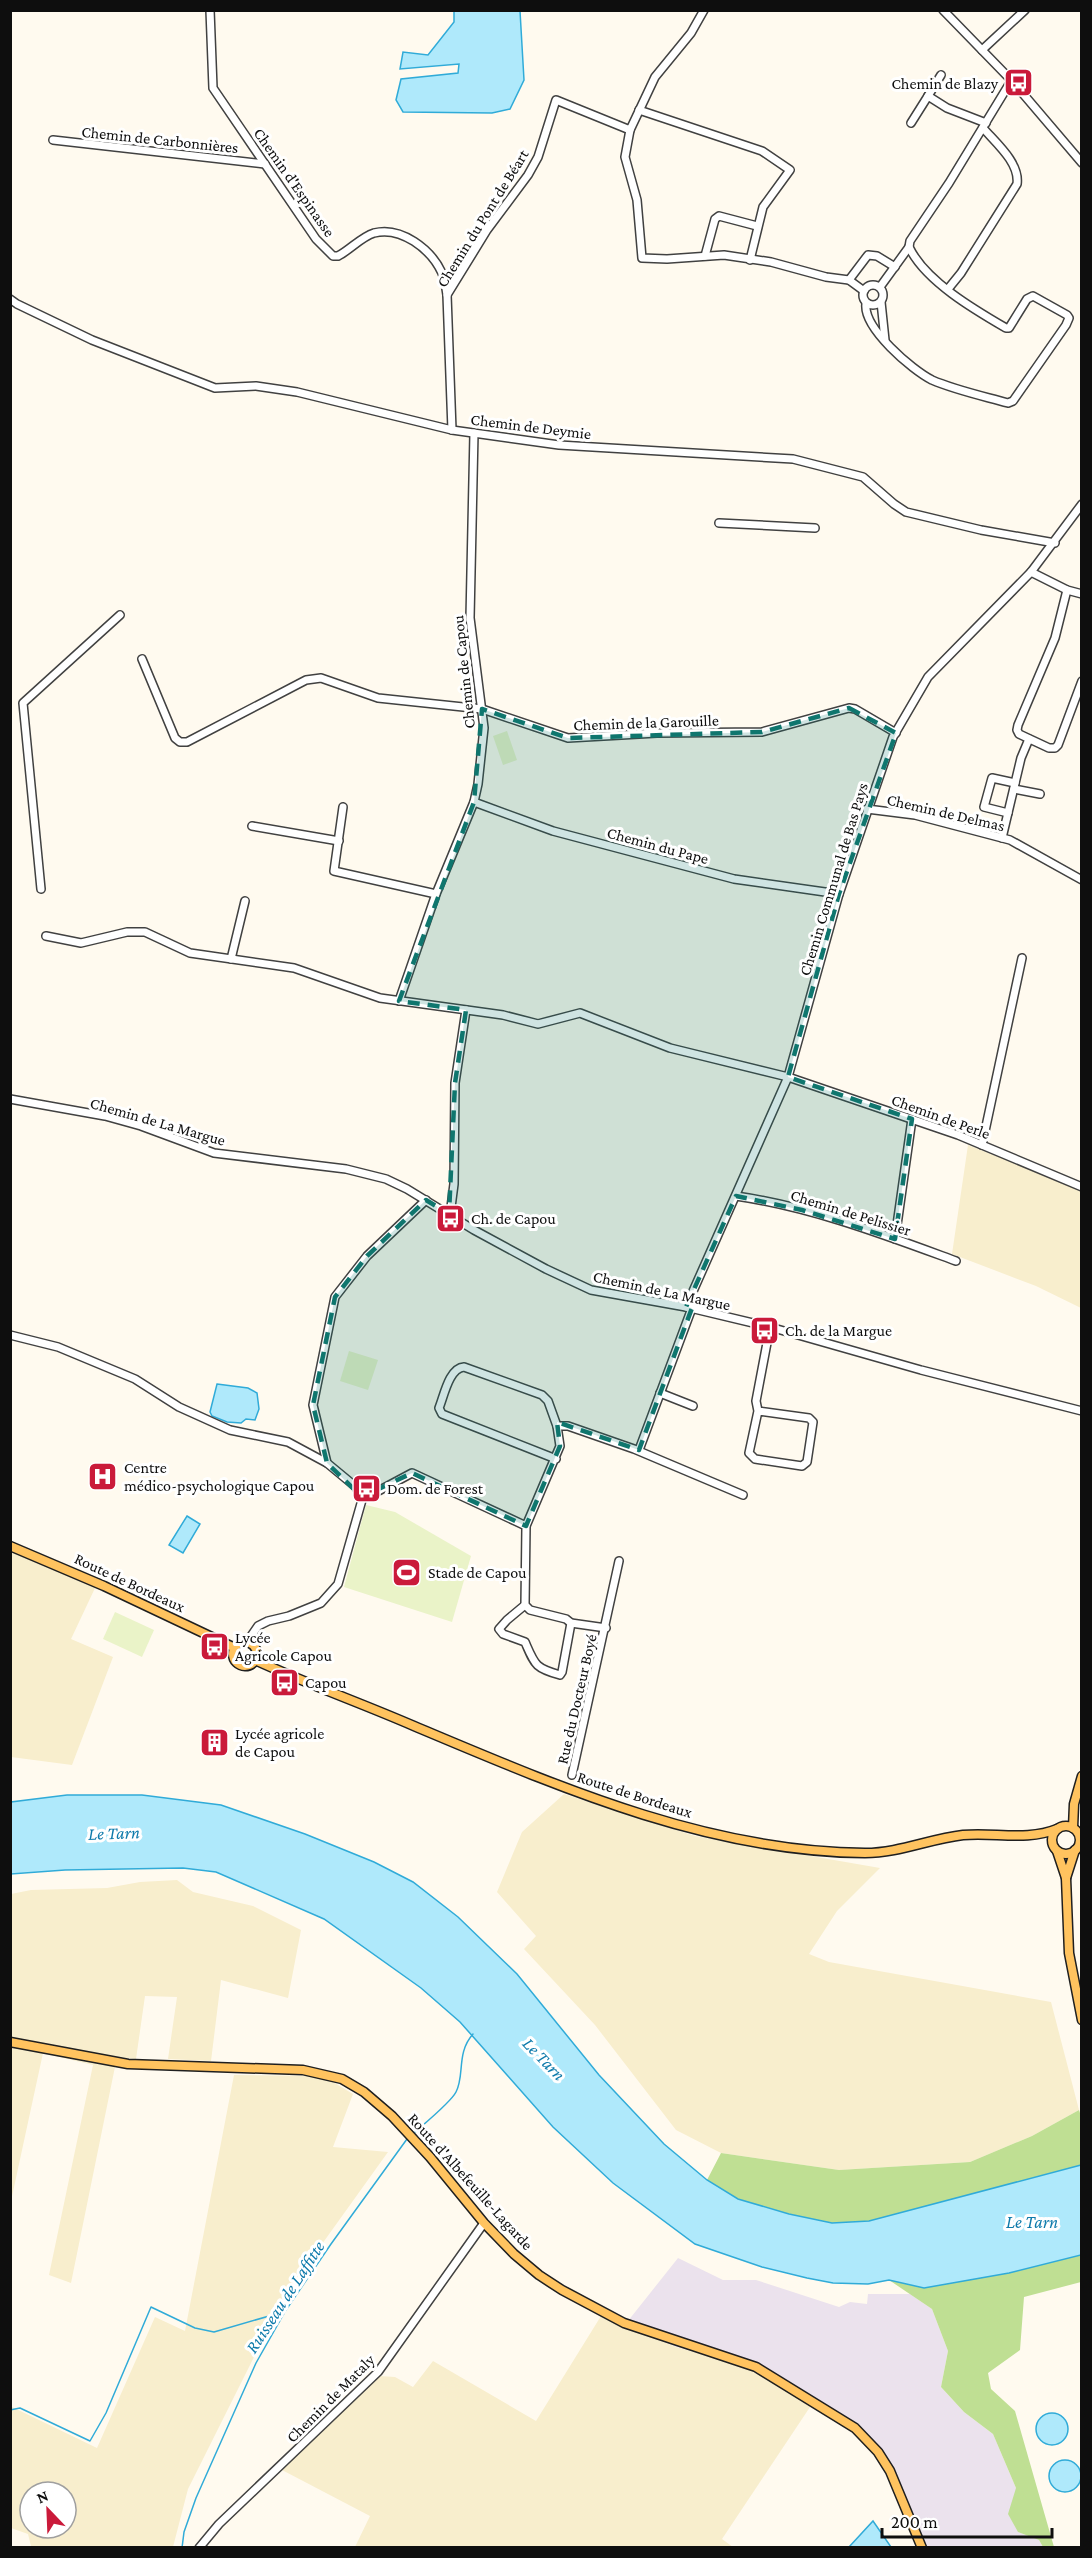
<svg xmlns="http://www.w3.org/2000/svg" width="1092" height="2558" font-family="'Crimson Pro',serif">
  <rect width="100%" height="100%" fill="#fffaef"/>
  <path fill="#ebe2ed" d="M 678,2258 L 723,2280 L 756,2280 L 839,2307 L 850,2302 L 867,2304 L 868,2294 L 910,2294 L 932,2309 L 948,2351 L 941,2387 L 964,2412 L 993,2434 L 1016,2488 L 1018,2532 L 1039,2540 L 1043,2547 L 919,2547 L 890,2478 L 876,2455 L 855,2432 L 812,2404 L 708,2355 L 676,2347 L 624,2326 Z"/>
  <g fill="#f8eecd" fill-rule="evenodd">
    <path d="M 968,1145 L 1081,1189 L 1081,1308 L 1036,1286 L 952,1254 Z"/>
    <path d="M 11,1551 L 95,1588 L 71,1639 L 113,1657 L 72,1765 L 11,1757 Z"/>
    <path d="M 564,1794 L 695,1836 L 880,1868 L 837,1911 L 809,1954 L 829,1962 L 1051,2002 L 1079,2110 L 1032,2136 L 970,2162 L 839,2170 L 721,2153 L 676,2130 L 595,2025 L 524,1949 L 536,1936 L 497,1892 L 522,1832 Z"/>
    <path d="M 177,1880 L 193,1892 L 253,1906 L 301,1930 L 288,1998 L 221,1980 L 211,2061 L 168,2059 L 177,1997 L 145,1996 L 136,2059 L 117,2057 L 71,2283 L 49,2275 L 93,2065 L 43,2053 L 11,2201 L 11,1894 L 31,1890 L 107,1888 L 140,1882 Z"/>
    <path d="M 234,2075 L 315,2076 L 333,2082 L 353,2094 L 333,2147 L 388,2152 L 284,2297 L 188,2489 L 173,2547 L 31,2546 L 28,2534 L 11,2528 L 10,2406 L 97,2448 L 155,2317 L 185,2331 ZM 30,2492 L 66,2492 L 66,2528 L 30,2528 Z"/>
    <path d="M 601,2316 L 676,2347 L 743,2366 L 812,2404 L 722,2539 L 733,2547 L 355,2547 L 370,2516 L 282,2470 L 379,2376 L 395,2377 L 413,2387 L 433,2361 L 536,2421 Z"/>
  </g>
  <g fill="#bfdf93">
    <path d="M 1079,2110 L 1081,2116 L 1081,2165 L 869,2221 L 832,2223 L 789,2214 L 738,2199 L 707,2180 L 721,2153 L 839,2170 L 970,2162 L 1032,2136 Z"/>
    <path d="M 1081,2255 L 1081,2282 L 1024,2297 L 1020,2350 L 988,2373 L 991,2389 L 1015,2411 L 1054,2547 L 1043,2547 L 1039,2540 L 1018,2532 L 1008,2514 L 1016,2488 L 993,2434 L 964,2412 L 941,2387 L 948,2351 L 932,2309 L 889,2280 L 924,2288 Z"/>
  </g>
  <g fill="#eaf3c8">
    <path d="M 507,731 L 517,760 L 503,765 L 493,736 Z"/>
    <path d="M 349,1351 L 378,1360 L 368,1390 L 340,1381 Z"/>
    <path d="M 366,1505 L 395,1512 L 471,1556 L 452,1622 L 344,1587 Z"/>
    <path d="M 115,1612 L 154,1630 L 142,1657 L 103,1639 Z"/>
  </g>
  <g fill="#afe9fb" stroke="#30abd8" stroke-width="1.5">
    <path d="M 454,11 L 520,11 L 524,80 L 510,109 L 492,113 L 403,112 L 396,100 L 401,79 L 458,73 L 459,64 L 400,69 L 403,52 L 428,55 L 454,22 Z"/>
    <path d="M 217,1384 L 248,1388 L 257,1393 L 259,1409 L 255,1420 L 246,1419 L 241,1423 L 227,1422 L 212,1416 L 210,1412 Z"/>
    <path d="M 187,1516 L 200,1524 L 183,1553 L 169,1545 Z"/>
    <path d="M 67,1795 L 142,1795 L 221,1805 L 305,1834 L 374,1862 L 413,1882 L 458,1917 L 517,1974 L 599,2075 L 664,2144 L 707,2180 L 738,2199 L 789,2214 L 832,2223 L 869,2221 L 1081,2165 L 1081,2255 L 1009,2273 L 924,2288 L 889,2280 L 868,2284 L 833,2283 L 807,2278 L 762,2267 L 695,2244 L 613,2183 L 553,2127 L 460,2022 L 421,1988 L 324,1919 L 216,1872 L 183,1868 L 65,1870 L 11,1874 L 11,1802 Z"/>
    <circle cx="1052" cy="2429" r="16"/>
    <circle cx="1065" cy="2476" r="16"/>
    <path d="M 873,2521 L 891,2547 L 849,2547 Z"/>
  </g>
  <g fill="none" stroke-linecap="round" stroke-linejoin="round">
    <g stroke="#30abd8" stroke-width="1.5">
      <path d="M 415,2132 C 424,2124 451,2102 456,2092 C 465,2075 456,2053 473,2034"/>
      <path d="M 10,2410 L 20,2408 L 90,2441 L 106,2413 L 151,2307 L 195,2328 L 214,2332 L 283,2312"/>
      <path d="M 182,2548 L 184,2532 L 196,2498 L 256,2363 L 286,2310 L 331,2244 L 407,2139"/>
    </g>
    <defs>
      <g id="minor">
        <path d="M 210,10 L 213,88 L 316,239 L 333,256 L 338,256 C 350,250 361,237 374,233 C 401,226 431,249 442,273 C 445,280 446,288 447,295"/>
        <path d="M 943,10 L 1013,82 L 1082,163"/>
        <path d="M 982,50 L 1025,10"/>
        <path d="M 928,96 L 941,75"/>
        <path d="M 639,110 L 762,151 L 790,170 L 763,207 L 750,260"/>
        <path d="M 911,123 L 928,96 L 947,108 L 986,123"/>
        <path d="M 630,130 L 625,157 L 637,200 L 642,258 L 667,259 L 724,255 L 771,262 L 826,277 L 849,280 L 864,291"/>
        <path d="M 53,140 L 265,164"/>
        <path d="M 705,256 L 715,219 L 719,216 L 757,226"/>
        <path d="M 849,280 L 868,255 L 877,256 L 895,267"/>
        <circle cx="873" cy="295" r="10"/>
        <path d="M 880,287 L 909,247"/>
        <path d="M 948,289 L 961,273 L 1017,184 C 1020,163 996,143 983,128"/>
        <path d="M 10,299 L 17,304 L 92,340 L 215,388 L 256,386 L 297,392 L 452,430 L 559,445 L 793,459 L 863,477 L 894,504 L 906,512 L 981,530 L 1055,543"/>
        <path d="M 881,302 L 885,340"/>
        <path d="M 866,304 C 863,328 912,370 932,380 C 955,390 983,396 1008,403 L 1013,401 L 1066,325 L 1069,318 L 1067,315 L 1033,296 L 1027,299 L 1009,328 L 1006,328 C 975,310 925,281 909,247 L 910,241 L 949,183 L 1008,86 L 1013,82"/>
        <path d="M 452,430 L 447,295 L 487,230 L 528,175 L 538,157 L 556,100 L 630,130 L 655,77 L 691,33 L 704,10"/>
        <path d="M 719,523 L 815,528"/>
        <path d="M 1031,572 L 1067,590 L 1082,594"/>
        <path d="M 1067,590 L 1055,638 L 1018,725 L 1017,730 L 1019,734 L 1049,748 L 1055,748 L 1058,745 L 1082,681"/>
        <path d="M 142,659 L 175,738 L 180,742 L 187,742 L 306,680 L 321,678 L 378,698 L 482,709 L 568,738 L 657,733 L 762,732 L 849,708 L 855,709 L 896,733"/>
        <path d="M 1014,789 L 1040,794"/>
        <path d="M 474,802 L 553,831 L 734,879 L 839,894"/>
        <path d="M 343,807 L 334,871 L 436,894"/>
        <path d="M 867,809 L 915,815 L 1010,840 L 1082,880"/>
        <path d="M 1008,813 L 984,807 L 992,778 L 1015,783"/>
        <path d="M 252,826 L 339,841"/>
        <path d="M 1002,838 L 1021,758 L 1029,739"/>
        <path d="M 41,889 L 23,703 L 120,615"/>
        <path d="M 46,936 L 81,943 L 127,932 L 145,932 L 190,953 L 294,968 L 380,998 L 503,1015 L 538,1024 L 580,1013 L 670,1048 L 788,1077 L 958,1135 L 1082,1187"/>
        <path d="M 231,959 L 245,901"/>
        <path d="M 399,1001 L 436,894 L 474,802 L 478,784 L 484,728 L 470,618 L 474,433"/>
        <path d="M 10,1099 L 105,1116 L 141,1126 L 214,1153 L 346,1169 L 386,1179 L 407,1189 L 474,1230 L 546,1269 L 591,1290 L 686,1307 L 770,1327 L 921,1370 L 1082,1411"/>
        <path d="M 982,1145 L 1022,958"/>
        <path d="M 736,1196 C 812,1207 885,1235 956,1261"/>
        <path d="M 450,1215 L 454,1184 L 455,1083 L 466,1010"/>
        <path d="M 895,1239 L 912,1119"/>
        <path d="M 686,1307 L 788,1077 L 839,894 L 893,737 L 928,677 L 1031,572 L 1082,504"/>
        <path d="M 10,1335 L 58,1347 L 135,1379 L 179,1407 L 230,1430 L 288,1442 L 327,1463"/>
        <path d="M 660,1393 L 693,1406"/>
        <path d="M 758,1411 L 809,1418 L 813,1422 L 807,1462 L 802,1466 L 755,1459 L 749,1453 L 758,1411 L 756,1401 L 770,1327"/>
        <path d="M 557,1426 L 568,1426 L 634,1449 L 743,1495"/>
        <path d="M 639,1450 L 692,1308"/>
        <path d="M 362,1497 L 369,1496 L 412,1473 L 526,1526 L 525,1605 L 530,1610 L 566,1619 L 571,1623 L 606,1628"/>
        <path d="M 526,1526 L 560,1446 L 557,1426 L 548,1401 L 542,1395 L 464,1367 C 449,1368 444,1396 439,1408 L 442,1414 L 556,1459"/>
        <path d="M 525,1605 L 507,1620 L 499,1629 L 503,1634 L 525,1642 C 535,1665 535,1668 560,1675 L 562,1672 L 571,1623"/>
        <path d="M 247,1642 L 258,1626 L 268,1621 L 289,1616 L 321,1603 L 338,1584 L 362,1500 L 356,1487 L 327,1463 L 313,1405 L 335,1297 L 367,1256 L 426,1200"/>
        <path d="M 572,1775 L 619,1561"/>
        <path d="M 199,2548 L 219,2524 L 378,2372 L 484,2223"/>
      </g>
      <g id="major">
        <path d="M 10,1546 L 104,1586 L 235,1648"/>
        <circle cx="245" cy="1654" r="12"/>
        <path d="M 255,1660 C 307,1684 361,1703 414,1726 C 557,1786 707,1852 865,1853 C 899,1853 929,1839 963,1835 C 993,1832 1028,1841 1057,1829"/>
        <circle cx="1066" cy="1840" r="14"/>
        <path d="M 1073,1828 L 1074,1804 L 1082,1776"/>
        <path d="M 1057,1851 L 1066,1878 L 1069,1953 L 1082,2020"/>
        <path d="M 1066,1878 L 1075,1850"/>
        <path d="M 10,2042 L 128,2064 L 303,2070 L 342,2079 L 364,2092 L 392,2116 L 430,2157 L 484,2223 L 514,2254 L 539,2275 L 562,2290 L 624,2323 L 756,2367 L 855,2428 L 878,2452 L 890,2471 L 922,2548"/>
      </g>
    </defs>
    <use href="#minor" stroke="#414141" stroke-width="10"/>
    <use href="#major" stroke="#1f1f1f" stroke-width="11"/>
    <use href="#minor" stroke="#fff" stroke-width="7"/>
    <use href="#major" stroke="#ffc35f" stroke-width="8"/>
  </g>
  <path fill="#0f766e" fill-opacity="0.2" stroke="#0f766e" stroke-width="4.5" stroke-dasharray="12 8" stroke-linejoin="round" d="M 849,708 L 896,733 L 839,894 L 788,1077 L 912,1119 L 895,1239 L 802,1210 L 736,1196 L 686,1307 L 692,1308 L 639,1450 L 557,1422 L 560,1446 L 526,1526 L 412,1473 L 362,1497 L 327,1463 L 313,1405 L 335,1297 L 367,1256 L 426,1200 L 449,1214 L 455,1083 L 466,1010 L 399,1001 L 474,802 L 482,709 L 568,738 L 762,732 Z"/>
  <defs>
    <symbol id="bus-square" viewBox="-11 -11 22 22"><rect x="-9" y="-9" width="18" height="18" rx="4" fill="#ca1a3a" stroke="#fff"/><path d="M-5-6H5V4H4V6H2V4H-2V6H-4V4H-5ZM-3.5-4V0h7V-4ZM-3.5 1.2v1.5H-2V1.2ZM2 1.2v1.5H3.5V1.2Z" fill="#fff"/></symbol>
    <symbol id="hospital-square" viewBox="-11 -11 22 22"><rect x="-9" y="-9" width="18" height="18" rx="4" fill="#ca1a3a" stroke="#fff"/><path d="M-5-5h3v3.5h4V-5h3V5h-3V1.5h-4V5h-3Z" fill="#fff"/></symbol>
    <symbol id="stadium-square" viewBox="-11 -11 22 22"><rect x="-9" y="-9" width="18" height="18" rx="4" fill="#ca1a3a" stroke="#fff"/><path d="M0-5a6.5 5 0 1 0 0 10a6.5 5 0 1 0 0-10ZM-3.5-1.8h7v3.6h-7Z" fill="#fff"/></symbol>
    <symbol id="building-square" viewBox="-11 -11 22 22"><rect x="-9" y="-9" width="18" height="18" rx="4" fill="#ca1a3a" stroke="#fff"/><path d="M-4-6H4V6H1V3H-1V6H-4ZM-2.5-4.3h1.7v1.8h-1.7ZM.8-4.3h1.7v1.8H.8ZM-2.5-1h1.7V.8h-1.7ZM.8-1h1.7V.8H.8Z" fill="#fff"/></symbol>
  </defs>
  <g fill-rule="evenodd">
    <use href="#bus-square" x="1002" y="66" width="33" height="33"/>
    <use href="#bus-square" x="434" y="1202" width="33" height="33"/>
    <use href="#bus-square" x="748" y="1314" width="33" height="33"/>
    <use href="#hospital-square" x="86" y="1460" width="33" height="33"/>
    <use href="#bus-square" x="350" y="1472" width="33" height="33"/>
    <use href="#stadium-square" x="390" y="1556" width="33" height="33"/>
    <use href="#bus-square" x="198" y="1630" width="33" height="33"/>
    <use href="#bus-square" x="268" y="1666" width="33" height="33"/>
    <use href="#building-square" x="198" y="1726" width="33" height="33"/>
  </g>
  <g text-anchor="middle" stroke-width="6" stroke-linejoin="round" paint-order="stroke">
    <g font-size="16" fill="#0e0e0e" stroke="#fff" text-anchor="start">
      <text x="998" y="89" text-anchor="end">Chemin de Blazy</text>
      <text x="471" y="1224">Ch. de Capou</text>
      <text x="785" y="1336">Ch. de la Margue</text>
      <text x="124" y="1473">Centre<tspan x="124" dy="18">médico-psychologique Capou</tspan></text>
      <text x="387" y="1494">Dom. de Forest</text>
      <text x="428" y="1578">Stade de Capou</text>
      <text x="235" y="1643">Lycée<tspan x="235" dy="18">Agricole Capou</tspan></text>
      <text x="305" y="1688">Capou</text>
      <text x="235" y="1739">Lycée agricole<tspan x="235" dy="18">de Capou</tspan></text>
    </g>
    <g font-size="16" fill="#0e0e0e" stroke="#fff">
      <text transform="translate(160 139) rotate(6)" y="6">Chemin de Carbonnières</text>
      <text transform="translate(295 182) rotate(55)" y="6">Chemin d'Espinasse</text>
      <text transform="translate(482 218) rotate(-58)" y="6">Chemin du Pont de Béart</text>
      <text transform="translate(531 426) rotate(7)" y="6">Chemin de Deymie</text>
      <text transform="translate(463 672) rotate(-96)" y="6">Chemin de Capou</text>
      <text transform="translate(646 722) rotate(-2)" y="6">Chemin de la Garouille</text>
      <text transform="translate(946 812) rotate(13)" y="6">Chemin de Delmas</text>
      <text transform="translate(658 845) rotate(15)" y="6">Chemin du Pape</text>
      <text transform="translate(833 879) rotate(-73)" y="6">Chemin Communal de Bas Pays</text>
      <text transform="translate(941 1116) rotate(20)" y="6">Chemin de Perle</text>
      <text transform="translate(158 1121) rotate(16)" y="6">Chemin de La Margue</text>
      <text transform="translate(851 1212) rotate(17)" y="6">Chemin de Pelissier</text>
      <text transform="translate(662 1290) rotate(12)" y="6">Chemin de La Margue</text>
      <text transform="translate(130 1582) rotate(25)" y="6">Route de Bordeaux</text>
      <text transform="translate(576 1699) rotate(-77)" y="6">Rue du Docteur Boyé</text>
      <text transform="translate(635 1794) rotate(18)" y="6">Route de Bordeaux</text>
      <text transform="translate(471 2181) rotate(48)" y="6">Route d'Albefeuille-Lagarde</text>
      <text transform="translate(330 2398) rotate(-45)" y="6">Chemin de Mataly</text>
    </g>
    <g font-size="18" font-style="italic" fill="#0d7aab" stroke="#fff">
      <text transform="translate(114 1833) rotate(-2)" y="6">Le Tarn</text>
      <text transform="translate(544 2059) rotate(46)" y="6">Le Tarn</text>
      <text x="1032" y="2228">Le Tarn</text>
      <text transform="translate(285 2297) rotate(-57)" y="6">Ruisseau de Laffitte</text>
    </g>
  </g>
  <rect width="1092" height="2558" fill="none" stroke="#0e0e0e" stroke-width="24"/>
  <g transform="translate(48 2510) rotate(337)"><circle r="28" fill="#ffffff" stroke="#9f9f9f" stroke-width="1.5"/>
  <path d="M0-4.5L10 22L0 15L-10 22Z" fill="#ca1a3a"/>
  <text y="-9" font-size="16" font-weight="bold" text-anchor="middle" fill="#0e0e0e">N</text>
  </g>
  <path d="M882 2528v9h170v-9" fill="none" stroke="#0e0e0e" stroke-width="3"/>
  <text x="891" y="2528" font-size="18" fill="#0e0e0e" stroke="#ffffff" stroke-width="4.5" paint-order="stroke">200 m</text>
</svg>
